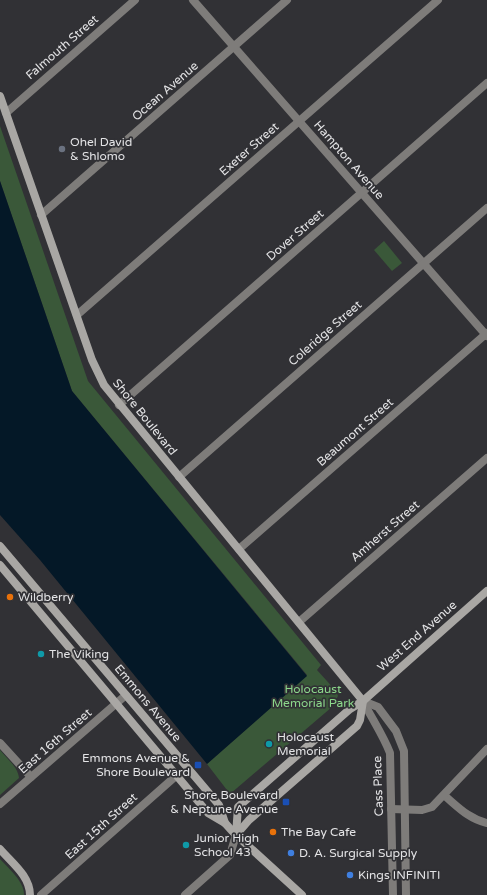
<svg xmlns="http://www.w3.org/2000/svg" width="487" height="895" font-family="'Varela Round',sans-serif">
  <rect width="100%" height="100%" fill="#313135"/>
  <g fill="#3a5839">
    <path d="M 0,126 L 88,381 L 321,665 L 317,670 L 336,691 L 338,696 L 332,707 L 230,794 L 207,764 L 307,675 L 72,391 L 0,181 Z"/>
    <path d="M 384,241 L 402,263 L 392,271 L 374,250 Z"/>
    <path d="M 0,750 C 7,759 18,767 19,778 L 0,795 Z"/>
    <path d="M 0,859 C 8,868 25,882 24,895 L 0,895 Z"/>
  </g>
  <path fill="#041827" d="M 0,181 L 72,391 L 307,676 L 207,764 L 40,560 L 0,515 Z"/>
  <g fill="none" stroke-linecap="round" stroke-linejoin="round">
    <g stroke="#7e7c7a" stroke-width="8">
      <path d="M 193,0 L 487,336"/>
      <path d="M 6,113 L 135,0"/>
      <path d="M 41,215 L 287,0"/>
      <path d="M 77,315 L 438,0"/>
      <path d="M 119,405 L 487,83"/>
      <path d="M 179,477 L 487,208"/>
      <path d="M 239,549 L 487,333"/>
      <path d="M 299,622 L 487,458"/>
      <path d="M 363,701 L 378,707 L 396,731 L 404,751 L 406,895"/>
      <path d="M 363,701 C 372,719 383,735 390,753 L 393,895"/>
      <path d="M 0,743 L 31,777"/>
      <path d="M 445,796 C 458,807 469,819 487,823"/>
      <path d="M 0,804 L 126,695"/>
      <path d="M 391,809 L 422,810 L 432,807 L 487,749"/>
      <path d="M 41,895 L 177,775"/>
      <path d="M 185,895 L 230,855 L 236,835"/>
    </g>
    <g stroke="#a9a7a4" stroke-width="8">
      <path d="M 0,96 L 92,360 L 104,385 L 363,701 L 360,720 L 357,726 L 249,820 L 236,835"/>
      <path d="M 0,546 L 219,805 L 225,823 L 234,833 L 302,895"/>
      <path d="M 0,565 L 208,813 L 225,823"/>
      <path d="M 236,835 L 238,807 L 350,709 L 363,701 L 487,591"/>
      <path d="M 0,849 C 12,863 30,876 30,895"/>
    </g>
  </g>
  <circle fill="#6b7280" stroke="#313135" stroke-width="1.5" cx="62" cy="149" r="4"/>
  <g fill="#e8710a" stroke="#313135" stroke-width="1.5">
    <circle cx="10" cy="597" r="4"/>
    <circle cx="273" cy="832" r="4"/>
  </g>
  <g fill="#0f9aa8" stroke="#313135" stroke-width="1.5">
    <circle cx="41" cy="654" r="4"/>
    <circle cx="269" cy="744" r="4"/>
    <circle cx="186" cy="845" r="4"/>
  </g>
  <g fill="#1a4fb4" stroke="#313135" stroke-width="1.5">
    <rect x="194" y="761" width="8" height="8" rx="2"/>
    <rect x="282" y="798" width="8" height="8" rx="2"/>
  </g>
  <g fill="#3f7fe0" stroke="#313135" stroke-width="1.5">
    <circle cx="291" cy="853" r="4"/>
    <circle cx="350" cy="875" r="4"/>
  </g>
  <g text-anchor="middle" stroke-width="3.5" stroke-linejoin="round" paint-order="stroke">
    <g font-size="12" fill="#e4e4e6" stroke="#313135">
      <text transform="translate(62 47) rotate(-41)" y="4">Falmouth Street</text>
      <text transform="translate(165 91) rotate(-41)" y="4">Ocean Avenue</text>
      <text transform="translate(249 149) rotate(-41)" y="4">Exeter Street</text>
      <text transform="translate(349 160) rotate(49)" y="4">Hampton Avenue</text>
      <text transform="translate(295 235) rotate(-41)" y="4">Dover Street</text>
      <text transform="translate(325 333) rotate(-41)" y="4">Coleridge Street</text>
      <text transform="translate(145 417) rotate(51)" y="4">Shore Boulevard</text>
      <text transform="translate(355 432) rotate(-41)" y="4">Beaumont Street</text>
      <text transform="translate(385 531) rotate(-41)" y="4">Amherst Street</text>
      <text transform="translate(417 636) rotate(-41)" y="4">West End Avenue</text>
      <text transform="translate(148 703) rotate(50)" y="4">Emmons Avenue</text>
      <text transform="translate(55 741) rotate(-41)" y="4">East 16th Street</text>
      <text transform="translate(378 786) rotate(-92)" y="4">Cass Place</text>
      <text transform="translate(101 826) rotate(-42)" y="4">East 15th Street</text>
    </g>
    <g font-size="12" fill="#e4e4e6" stroke="#313135" text-anchor="start">
      <text x="70" y="146">Ohel David<tspan x="70" dy="14">&amp; Shlomo</tspan></text>
      <text x="18" y="601">Wildberry</text>
      <text x="49" y="658">The Viking</text>
      <text x="277" y="741">Holocaust<tspan x="277" dy="14">Memorial</tspan></text>
      <text x="190" y="762" text-anchor="end">Emmons Avenue &amp;<tspan x="190" dy="14">Shore Boulevard</tspan></text>
      <text x="278" y="799" text-anchor="end">Shore Boulevard<tspan x="278" dy="14">&amp; Neptune Avenue</tspan></text>
      <text x="281" y="836">The Bay Cafe</text>
      <text x="194" y="842">Junior High<tspan x="194" dy="14">School 43</tspan></text>
      <text x="299" y="857">D. A. Surgical Supply</text>
      <text x="358" y="879">Kings INFINITI</text>
    </g>
    <g font-size="12" fill="#8cd78b" stroke="#313135">
      <text x="313" y="693">Holocaust<tspan x="313" dy="14">Memorial Park</tspan></text>
    </g>
  </g>
</svg>
